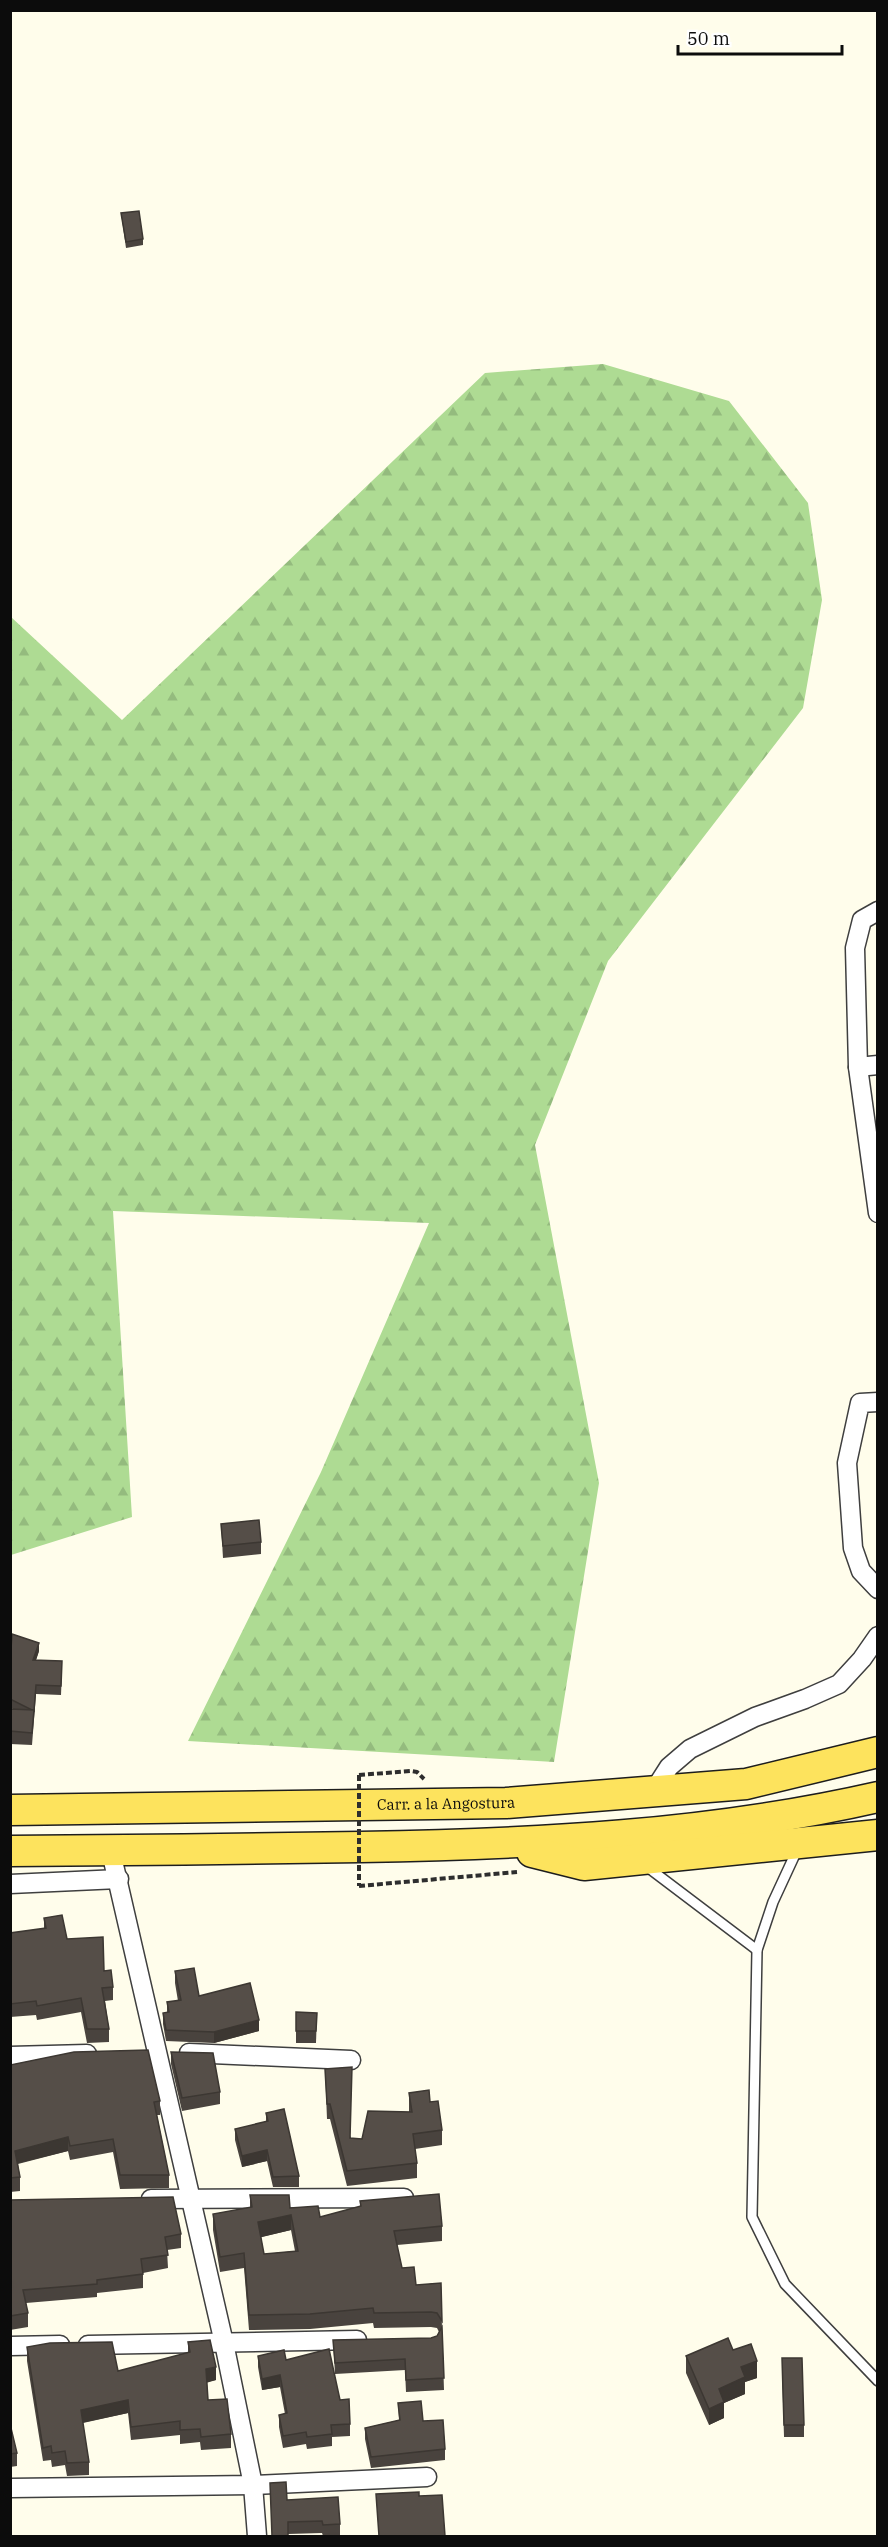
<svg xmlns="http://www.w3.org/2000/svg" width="888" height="2547" font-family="'IBM Plex Serif',serif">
  <defs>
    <pattern id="forest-firs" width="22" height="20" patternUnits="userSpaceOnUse" patternTransform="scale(1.5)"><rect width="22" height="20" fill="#aedb93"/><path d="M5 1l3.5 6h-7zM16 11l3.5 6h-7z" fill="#94bb7e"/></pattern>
  </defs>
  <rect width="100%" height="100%" fill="#fffdeb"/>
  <path fill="url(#forest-firs)" d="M 603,364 L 729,401 L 808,503 L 822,600 L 803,708 L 608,961 L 535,1145 L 599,1483 L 554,1762 L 188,1741 L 321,1472 L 429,1223 L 113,1211 L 132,1517 L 11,1555 L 11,617 L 122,720 L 485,373 Z"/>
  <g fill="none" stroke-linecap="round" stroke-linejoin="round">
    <defs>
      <g id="lane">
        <path d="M 798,1848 L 773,1902 L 757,1950 L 752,2217 L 785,2284 L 878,2381"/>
        <path d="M 646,1866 L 757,1950"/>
      </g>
      <g id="street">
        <path d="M 878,911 L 862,920 L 855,948 L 858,1067 L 878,1213"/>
        <path d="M 858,1067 L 878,1065"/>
        <path d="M 878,1402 L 860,1403 L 847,1463 L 853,1548 L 861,1571 L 878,1589"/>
        <path d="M 653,1792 L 669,1767 L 690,1749 L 755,1717 L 805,1699 L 839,1684 L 862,1659 L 878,1636"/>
        <path d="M 111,1852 L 224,2343 L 253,2485 L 257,2536"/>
        <path d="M 10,1884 L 119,1879"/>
        <path d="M 189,2053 L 351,2060"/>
        <path d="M 10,2056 L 87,2054"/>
        <path d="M 151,2199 L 404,2198"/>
        <path d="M 88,2345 L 357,2340"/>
        <path d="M 10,2346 L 60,2345"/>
        <path d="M 10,2488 L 253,2485 L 427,2477"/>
      </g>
      <g id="primary">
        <path id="s1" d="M 10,1810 L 506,1803 L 746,1784 L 878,1752"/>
        <path d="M 10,1851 C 127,1850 243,1849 360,1847 C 533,1844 707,1836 878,1797"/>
        <path d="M 532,1852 L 584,1865 L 878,1835"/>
      </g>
    </defs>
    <use href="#lane" stroke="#3f3f3f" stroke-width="12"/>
    <use href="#street" stroke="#3f3f3f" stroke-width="21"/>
    <use href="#primary" stroke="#1d1d1d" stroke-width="33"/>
    <g stroke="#2e2e2e" stroke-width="4" stroke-dasharray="6 3" stroke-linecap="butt">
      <path d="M 359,1775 L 411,1771 L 417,1772 L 424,1779"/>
      <path d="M 359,1886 L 517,1872"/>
    </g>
    <use href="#lane" stroke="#fff" stroke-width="9"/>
    <use href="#street" stroke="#fff" stroke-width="18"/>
    <use href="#primary" stroke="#fde35d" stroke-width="30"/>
    <path stroke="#2e2e2e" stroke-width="4" stroke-dasharray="6 3" stroke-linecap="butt" d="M 359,1775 L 359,1886"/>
  </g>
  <g fill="#49433e" fill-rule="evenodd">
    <path d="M 121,213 L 143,239 L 143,245 L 126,248 Z"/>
    <path d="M 221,1524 L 261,1542 L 261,1554 L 223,1558 Z"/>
    <path d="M 39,1651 L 36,1660 L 62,1670 L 61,1695 L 36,1694 L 32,1745 L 10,1744 L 10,1709 L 13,1709 L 10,1708 L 10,1664 Z"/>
    <path d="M 44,1918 L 104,1971 L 113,1987 L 113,2000 L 105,2001 L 109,2029 L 109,2042 L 87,2043 L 81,2012 L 37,2020 L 36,2015 L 10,2017 L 10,1933 L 44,1929 Z"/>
    <path d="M 175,1971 L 199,1996 L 259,2031 L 214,2043 L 166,2041 L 163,2024 L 163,2013 L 167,2012 L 167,2002 L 178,2001 L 175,1983 Z"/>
    <path d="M 296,2012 L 317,2013 L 316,2043 L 296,2043 Z"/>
    <path d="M 171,2052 L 220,2092 L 220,2104 L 182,2111 L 171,2064 Z"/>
    <path d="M 10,2065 L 160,2101 L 160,2115 L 157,2115 L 169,2175 L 169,2188 L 120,2189 L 113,2152 L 70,2160 L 68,2151 L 18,2164 L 20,2177 L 20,2191 L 10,2192 Z"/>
    <path d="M 325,2069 L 351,2138 L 362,2139 L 409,2112 L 409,2093 L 430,2102 L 442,2130 L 442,2145 L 415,2149 L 417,2163 L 417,2178 L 347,2186 L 330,2119 L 327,2119 Z"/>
    <path d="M 266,2113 L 299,2176 L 299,2187 L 273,2187 L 267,2161 L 242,2167 L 235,2140 L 235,2129 L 266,2122 Z"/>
    <path d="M 250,2195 L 290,2208 L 320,2217 L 360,2207 L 360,2201 L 442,2226 L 442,2241 L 397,2245 L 402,2268 L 416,2285 L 441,2283 L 442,2328 L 444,2390 L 406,2392 L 405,2370 L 335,2374 L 333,2340 L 431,2338 L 437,2336 L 439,2332 L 437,2328 L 431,2327 L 374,2328 L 373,2323 L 310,2329 L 249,2330 L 244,2268 L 220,2272 L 213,2230 L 213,2214 L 250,2208 ZM 291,2230 L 295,2251 L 264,2254 L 261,2237 Z"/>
    <path d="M 10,2200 L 181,2234 L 181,2248 L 167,2250 L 168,2268 L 143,2273 L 143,2288 L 97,2293 L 97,2297 L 26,2303 L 28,2313 L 28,2327 L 10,2330 Z"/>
    <path d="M 188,2342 L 216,2380 L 207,2382 L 208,2400 L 231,2434 L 231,2448 L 201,2450 L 200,2442 L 180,2444 L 180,2435 L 131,2440 L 128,2413 L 83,2423 L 89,2462 L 89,2475 L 67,2476 L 65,2465 L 52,2467 L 51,2460 L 43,2461 L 27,2361 L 27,2347 L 118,2371 L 188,2353 Z"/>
    <path d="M 733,2350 L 757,2378 L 745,2382 L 745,2394 L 724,2403 L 724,2418 L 709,2425 L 686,2373 L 686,2356 Z"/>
    <path d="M 258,2356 L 286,2360 L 340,2400 L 350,2424 L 350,2436 L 332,2437 L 332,2446 L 307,2449 L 306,2444 L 283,2448 L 279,2427 L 279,2415 L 285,2414 L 280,2387 L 262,2390 L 258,2367 Z"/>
    <path d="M 782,2371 L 804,2425 L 804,2437 L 784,2437 Z"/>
    <path d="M 398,2403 L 423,2421 L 445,2449 L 445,2460 L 371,2468 L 365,2439 L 365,2428 L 399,2420 Z"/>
    <path d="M 10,2424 L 17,2453 L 17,2466 L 10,2467 Z"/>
    <path d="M 287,2500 L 340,2524 L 340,2536 L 323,2536 L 322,2533 L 288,2534 Z"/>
  </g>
  <g fill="#3c3732">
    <path d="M 39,1643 L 39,1651 L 33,1669 L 33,1660 Z"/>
    <path d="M 259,2020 L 259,2031 L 214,2043 L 214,2032 Z"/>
    <path d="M 68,2137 L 68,2151 L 15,2164 L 15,2151 Z"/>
    <path d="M 267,2150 L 267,2161 L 242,2167 L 242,2156 Z"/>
    <path d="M 291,2215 L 291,2230 L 258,2238 L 258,2222 Z"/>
    <path d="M 757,2361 L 757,2378 L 745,2382 L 745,2394 L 724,2403 L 724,2418 L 709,2425 L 709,2409 L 719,2389 L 741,2367 Z"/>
    <path d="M 216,2367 L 216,2380 L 206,2383 L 206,2369 Z"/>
    <path d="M 280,2375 L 280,2387 L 262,2390 L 262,2379 Z"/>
    <path d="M 128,2400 L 128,2413 L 81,2423 L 81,2410 Z"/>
  </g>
  <g fill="#554e48" stroke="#3c3732" stroke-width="1.5" fill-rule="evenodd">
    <path d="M 139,211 L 143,239 L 126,242 L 121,213 Z"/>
    <path d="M 259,1520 L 261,1542 L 223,1546 L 221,1524 Z"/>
    <path d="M 12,1634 L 39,1643 L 33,1660 L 62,1661 L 61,1686 L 36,1685 L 34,1711 L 10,1699 L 10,1664 Z"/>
    <path d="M 10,1709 L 34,1710 L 32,1733 L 10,1731 Z"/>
    <path d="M 62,1915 L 67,1939 L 103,1937 L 104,1971 L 111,1970 L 113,1987 L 102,1988 L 109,2029 L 87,2029 L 81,1998 L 37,2006 L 36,2001 L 10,2004 L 10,1933 L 46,1928 L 44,1918 Z"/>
    <path d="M 194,1968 L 199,1996 L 250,1983 L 259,2020 L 214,2032 L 166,2030 L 163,2013 L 169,2012 L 167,2002 L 181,2000 L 175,1971 Z"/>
    <path d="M 296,2012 L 317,2013 L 316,2031 L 296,2031 Z"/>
    <path d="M 148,2050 L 160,2101 L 154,2102 L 169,2175 L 120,2175 L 113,2139 L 70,2146 L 68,2137 L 15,2151 L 20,2177 L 10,2178 L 10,2065 L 74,2052 Z"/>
    <path d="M 171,2052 L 213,2053 L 220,2092 L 182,2098 Z"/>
    <path d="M 352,2067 L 350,2138 L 362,2139 L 368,2111 L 412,2112 L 409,2093 L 429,2090 L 430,2102 L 438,2101 L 442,2130 L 413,2134 L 417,2163 L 347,2171 L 330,2104 L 327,2104 L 325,2069 Z"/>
    <path d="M 284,2109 L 299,2176 L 273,2177 L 267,2150 L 242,2156 L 235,2129 L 268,2121 L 266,2113 Z"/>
    <path d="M 439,2194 L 442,2226 L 394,2231 L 402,2268 L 414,2267 L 416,2285 L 441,2283 L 442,2321 L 437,2313 L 431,2312 L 374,2313 L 373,2308 L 310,2314 L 249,2315 L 244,2253 L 220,2257 L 213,2214 L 252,2207 L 250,2195 L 289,2195 L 290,2208 L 318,2206 L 320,2217 L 361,2206 L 360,2201 ZM 291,2215 L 298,2251 L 264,2254 L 258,2222 Z"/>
    <path d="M 173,2197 L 181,2234 L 165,2237 L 168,2255 L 141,2259 L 143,2274 L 97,2280 L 97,2284 L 23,2290 L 28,2313 L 10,2316 L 10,2200 Z"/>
    <path d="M 442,2327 L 444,2378 L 406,2380 L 405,2359 L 335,2363 L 333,2340 L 431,2338 L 437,2336 Z"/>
    <path d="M 728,2338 L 733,2350 L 751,2344 L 757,2361 L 741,2367 L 745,2377 L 719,2389 L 724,2402 L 709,2409 L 686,2356 Z"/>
    <path d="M 210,2340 L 216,2367 L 206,2369 L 208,2400 L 227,2399 L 231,2434 L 201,2437 L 200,2429 L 180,2430 L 180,2421 L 131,2427 L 128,2400 L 81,2410 L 89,2462 L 67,2463 L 65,2451 L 52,2453 L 51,2446 L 43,2448 L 27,2347 L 50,2343 L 112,2342 L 118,2371 L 190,2352 L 188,2342 Z"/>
    <path d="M 329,2349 L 340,2400 L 349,2399 L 350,2424 L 331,2425 L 332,2434 L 307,2437 L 306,2432 L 283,2436 L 279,2415 L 287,2413 L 280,2375 L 262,2379 L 258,2356 L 284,2350 L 286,2360 Z"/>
    <path d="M 782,2358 L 802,2358 L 804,2425 L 784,2425 Z"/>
    <path d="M 421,2401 L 423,2421 L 443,2420 L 445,2449 L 371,2457 L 365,2428 L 400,2420 L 398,2403 Z"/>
    <path d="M 10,2424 L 17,2453 L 10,2454 Z"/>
    <path d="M 286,2482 L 287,2500 L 338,2497 L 340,2524 L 323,2525 L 322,2521 L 288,2522 L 288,2536 L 272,2536 L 270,2483 Z"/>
    <path d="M 419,2492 L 419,2496 L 442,2495 L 445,2536 L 379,2536 L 376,2494 Z"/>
  </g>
  <g text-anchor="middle" stroke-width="6" stroke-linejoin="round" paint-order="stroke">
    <g font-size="15" fill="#0c0c0c" stroke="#fff">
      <text dy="5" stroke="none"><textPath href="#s1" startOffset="436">Carr. a la Angostura</textPath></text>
    </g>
  </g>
  <rect width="888" height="2547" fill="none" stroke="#0c0c0c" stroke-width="24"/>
  <path d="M678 45v9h164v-9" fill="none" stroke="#0c0c0c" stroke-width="3"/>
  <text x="687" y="45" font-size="18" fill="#0c0c0c" stroke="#ffffff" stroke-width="4.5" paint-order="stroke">50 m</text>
</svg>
